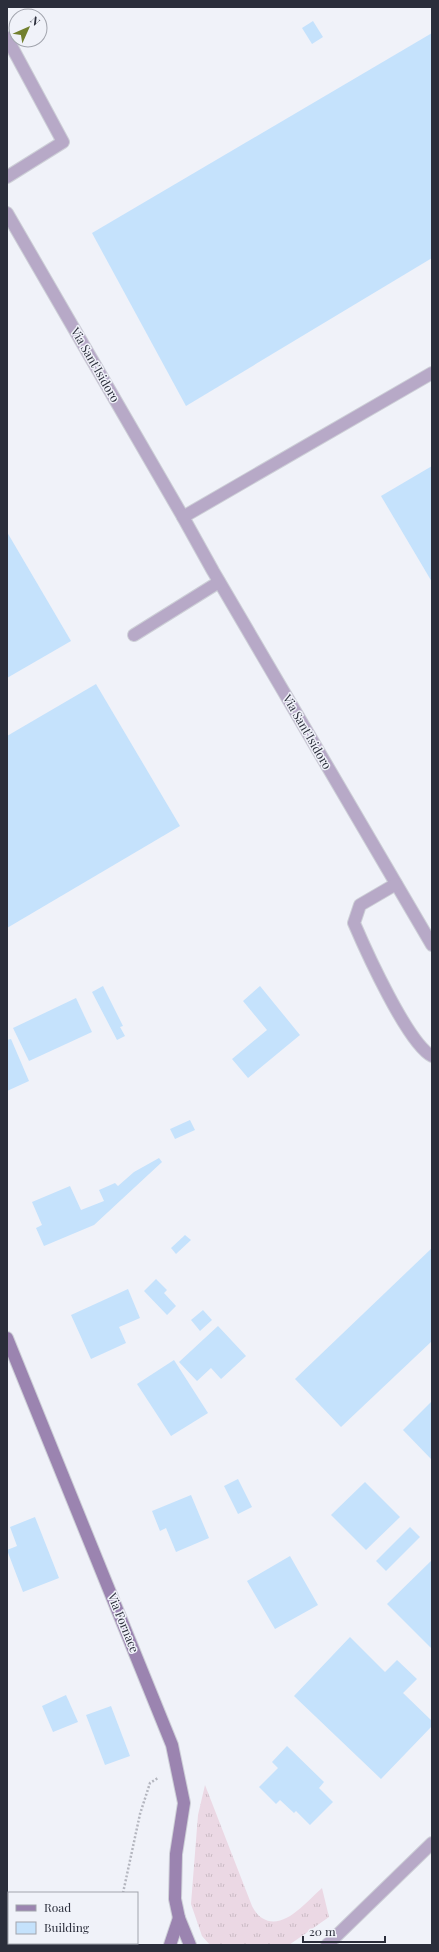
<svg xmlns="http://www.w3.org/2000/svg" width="439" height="1952" font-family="'Playfair Display',serif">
  <defs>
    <pattern id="grass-tufts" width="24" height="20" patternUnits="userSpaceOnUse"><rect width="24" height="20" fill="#ebd8e4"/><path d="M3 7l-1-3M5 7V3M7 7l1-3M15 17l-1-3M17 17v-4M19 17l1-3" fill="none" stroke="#cabac4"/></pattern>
  </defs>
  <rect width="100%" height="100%" fill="#f0f2f9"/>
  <path fill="url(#grass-tufts)" d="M 205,1785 L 252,1906 C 254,1910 258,1916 262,1918 C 283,1932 307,1901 322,1888 L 329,1917 L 289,1945 L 210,1945 L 202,1936 L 191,1904 L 198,1815 Z"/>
  <g fill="#c5e2fc">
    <path d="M 313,21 L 323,37 L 312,44 L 302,28 Z"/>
    <path d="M 432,33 L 432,258 L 186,406 L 92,233 Z"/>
    <path d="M 432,466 L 432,582 L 381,496 Z"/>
    <path d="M 7,532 L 71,641 L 7,678 Z"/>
    <path d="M 96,684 L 180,826 L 7,928 L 7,736 Z"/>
    <path d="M 103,986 L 123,1026 L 120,1027 L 125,1036 L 117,1040 L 92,992 Z"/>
    <path d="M 260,986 L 300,1035 L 248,1078 L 232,1059 L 267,1030 L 243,1001 Z"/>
    <path d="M 76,998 L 92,1032 L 29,1061 L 13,1028 Z"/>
    <path d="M 11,1039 L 29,1081 L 7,1091 L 7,1040 Z"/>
    <path d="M 190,1120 L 195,1130 L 175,1139 L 170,1129 Z"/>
    <path d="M 159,1158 L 162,1162 L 94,1225 L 44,1246 L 36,1228 L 42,1225 L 32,1202 L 70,1186 L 81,1210 L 104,1201 L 99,1190 L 115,1183 L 118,1186 L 134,1172 Z"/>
    <path d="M 185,1235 L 191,1240 L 176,1254 L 171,1248 Z"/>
    <path d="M 432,1248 L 432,1341 L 341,1427 L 295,1379 Z"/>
    <path d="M 156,1279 L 167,1290 L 164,1293 L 176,1306 L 167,1315 L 144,1291 Z"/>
    <path d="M 128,1289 L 140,1318 L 119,1327 L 126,1343 L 91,1359 L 71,1315 Z"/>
    <path d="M 203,1310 L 212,1320 L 200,1331 L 191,1320 Z"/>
    <path d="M 218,1326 L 246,1356 L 221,1379 L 211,1368 L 197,1381 L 179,1362 Z"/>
    <path d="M 174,1360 L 208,1413 L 171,1436 L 137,1384 Z"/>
    <path d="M 432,1401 L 432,1460 L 403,1430 Z"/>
    <path d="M 238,1479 L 252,1507 L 238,1514 L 224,1486 Z"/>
    <path d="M 365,1482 L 400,1517 L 366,1550 L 331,1515 Z"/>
    <path d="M 191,1495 L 209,1538 L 176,1552 L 166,1528 L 160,1531 L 152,1511 Z"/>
    <path d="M 35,1517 L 59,1578 L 23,1592 L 7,1550 L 17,1546 L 10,1527 Z"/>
    <path d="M 410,1527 L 420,1537 L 386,1571 L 376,1561 Z"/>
    <path d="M 290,1556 L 318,1605 L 275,1629 L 247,1581 Z"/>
    <path d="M 432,1560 L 432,1649 L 387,1604 Z"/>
    <path d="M 350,1637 L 385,1672 L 397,1660 L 417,1679 L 403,1693 L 432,1721 L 432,1726 L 381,1779 L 294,1696 Z"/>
    <path d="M 66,1695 L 78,1722 L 53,1732 L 42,1706 Z"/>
    <path d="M 111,1706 L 130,1756 L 105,1765 L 86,1715 Z"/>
    <path d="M 287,1746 L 324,1782 L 319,1788 L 333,1802 L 310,1825 L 296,1811 L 294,1813 L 280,1800 L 276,1804 L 259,1787 L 278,1768 L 272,1762 Z"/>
  </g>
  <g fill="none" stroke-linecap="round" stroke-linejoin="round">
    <defs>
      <g id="street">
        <path d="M 7,38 L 63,142 L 7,177"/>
        <path d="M 7,213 L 183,517"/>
        <path d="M 432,373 L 183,517 L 213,571 L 432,945"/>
        <path d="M 134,635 L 219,582"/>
        <path d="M 396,884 L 360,905 L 354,923 C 366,951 408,1044 432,1056"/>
        <path d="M 327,1945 L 432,1843"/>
      </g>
      <g id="secondary">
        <path d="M 7,1338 L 172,1745 L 184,1803 L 176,1854 L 175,1899 L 179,1918 L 190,1945"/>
        <path d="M 170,1945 L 179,1918"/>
      </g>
    </defs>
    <use href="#street" stroke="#cdcfd7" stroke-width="14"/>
    <use href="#secondary" stroke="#cdcfd7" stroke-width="14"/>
    <g stroke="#b4b6bf" stroke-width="2.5" stroke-dasharray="2 2" stroke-linecap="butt">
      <path d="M 123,1893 L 140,1814 L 150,1783 L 158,1778"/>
      <path d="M 114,1945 L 115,1943"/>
    </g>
    <use href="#street" stroke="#b7a9c7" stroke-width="12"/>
    <use href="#secondary" stroke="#9b84b0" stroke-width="12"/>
  </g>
  <g text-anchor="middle" stroke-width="3" stroke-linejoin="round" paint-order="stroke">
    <g font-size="12" fill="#2b2e3b" stroke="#f0f2f9">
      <text transform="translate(95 365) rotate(60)" y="4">Via Sant'Isidoro</text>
      <text transform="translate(307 732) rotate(60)" y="4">Via Sant'Isidoro</text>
      <text transform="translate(123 1623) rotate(68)" y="4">Via Fornace</text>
    </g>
  </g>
  <rect width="439" height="1952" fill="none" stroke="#2b2e3b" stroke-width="16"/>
  <rect x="8" y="1892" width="130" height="52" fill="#f0f2f9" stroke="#a1a4ad"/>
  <rect x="16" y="1905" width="20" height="6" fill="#9b84b0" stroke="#a1a4ad"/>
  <text x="44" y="1912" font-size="12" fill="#2b2e3b">Road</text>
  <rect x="16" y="1922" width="20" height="12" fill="#c5e2fc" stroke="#a1a4ad"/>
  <text x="44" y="1932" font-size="12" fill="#2b2e3b">Building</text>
  <g transform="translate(28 28) rotate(45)"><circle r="19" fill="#f0f2f9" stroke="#a1a4ad"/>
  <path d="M0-3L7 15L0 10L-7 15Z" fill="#72802e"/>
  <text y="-6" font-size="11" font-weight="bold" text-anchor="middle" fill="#2b2e3b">N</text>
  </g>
  <path d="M303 1936v6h82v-6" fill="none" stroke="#2b2e3b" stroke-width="2"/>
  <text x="309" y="1936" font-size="12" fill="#2b2e3b" stroke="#f0f2f9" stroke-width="3" paint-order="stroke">20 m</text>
</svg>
